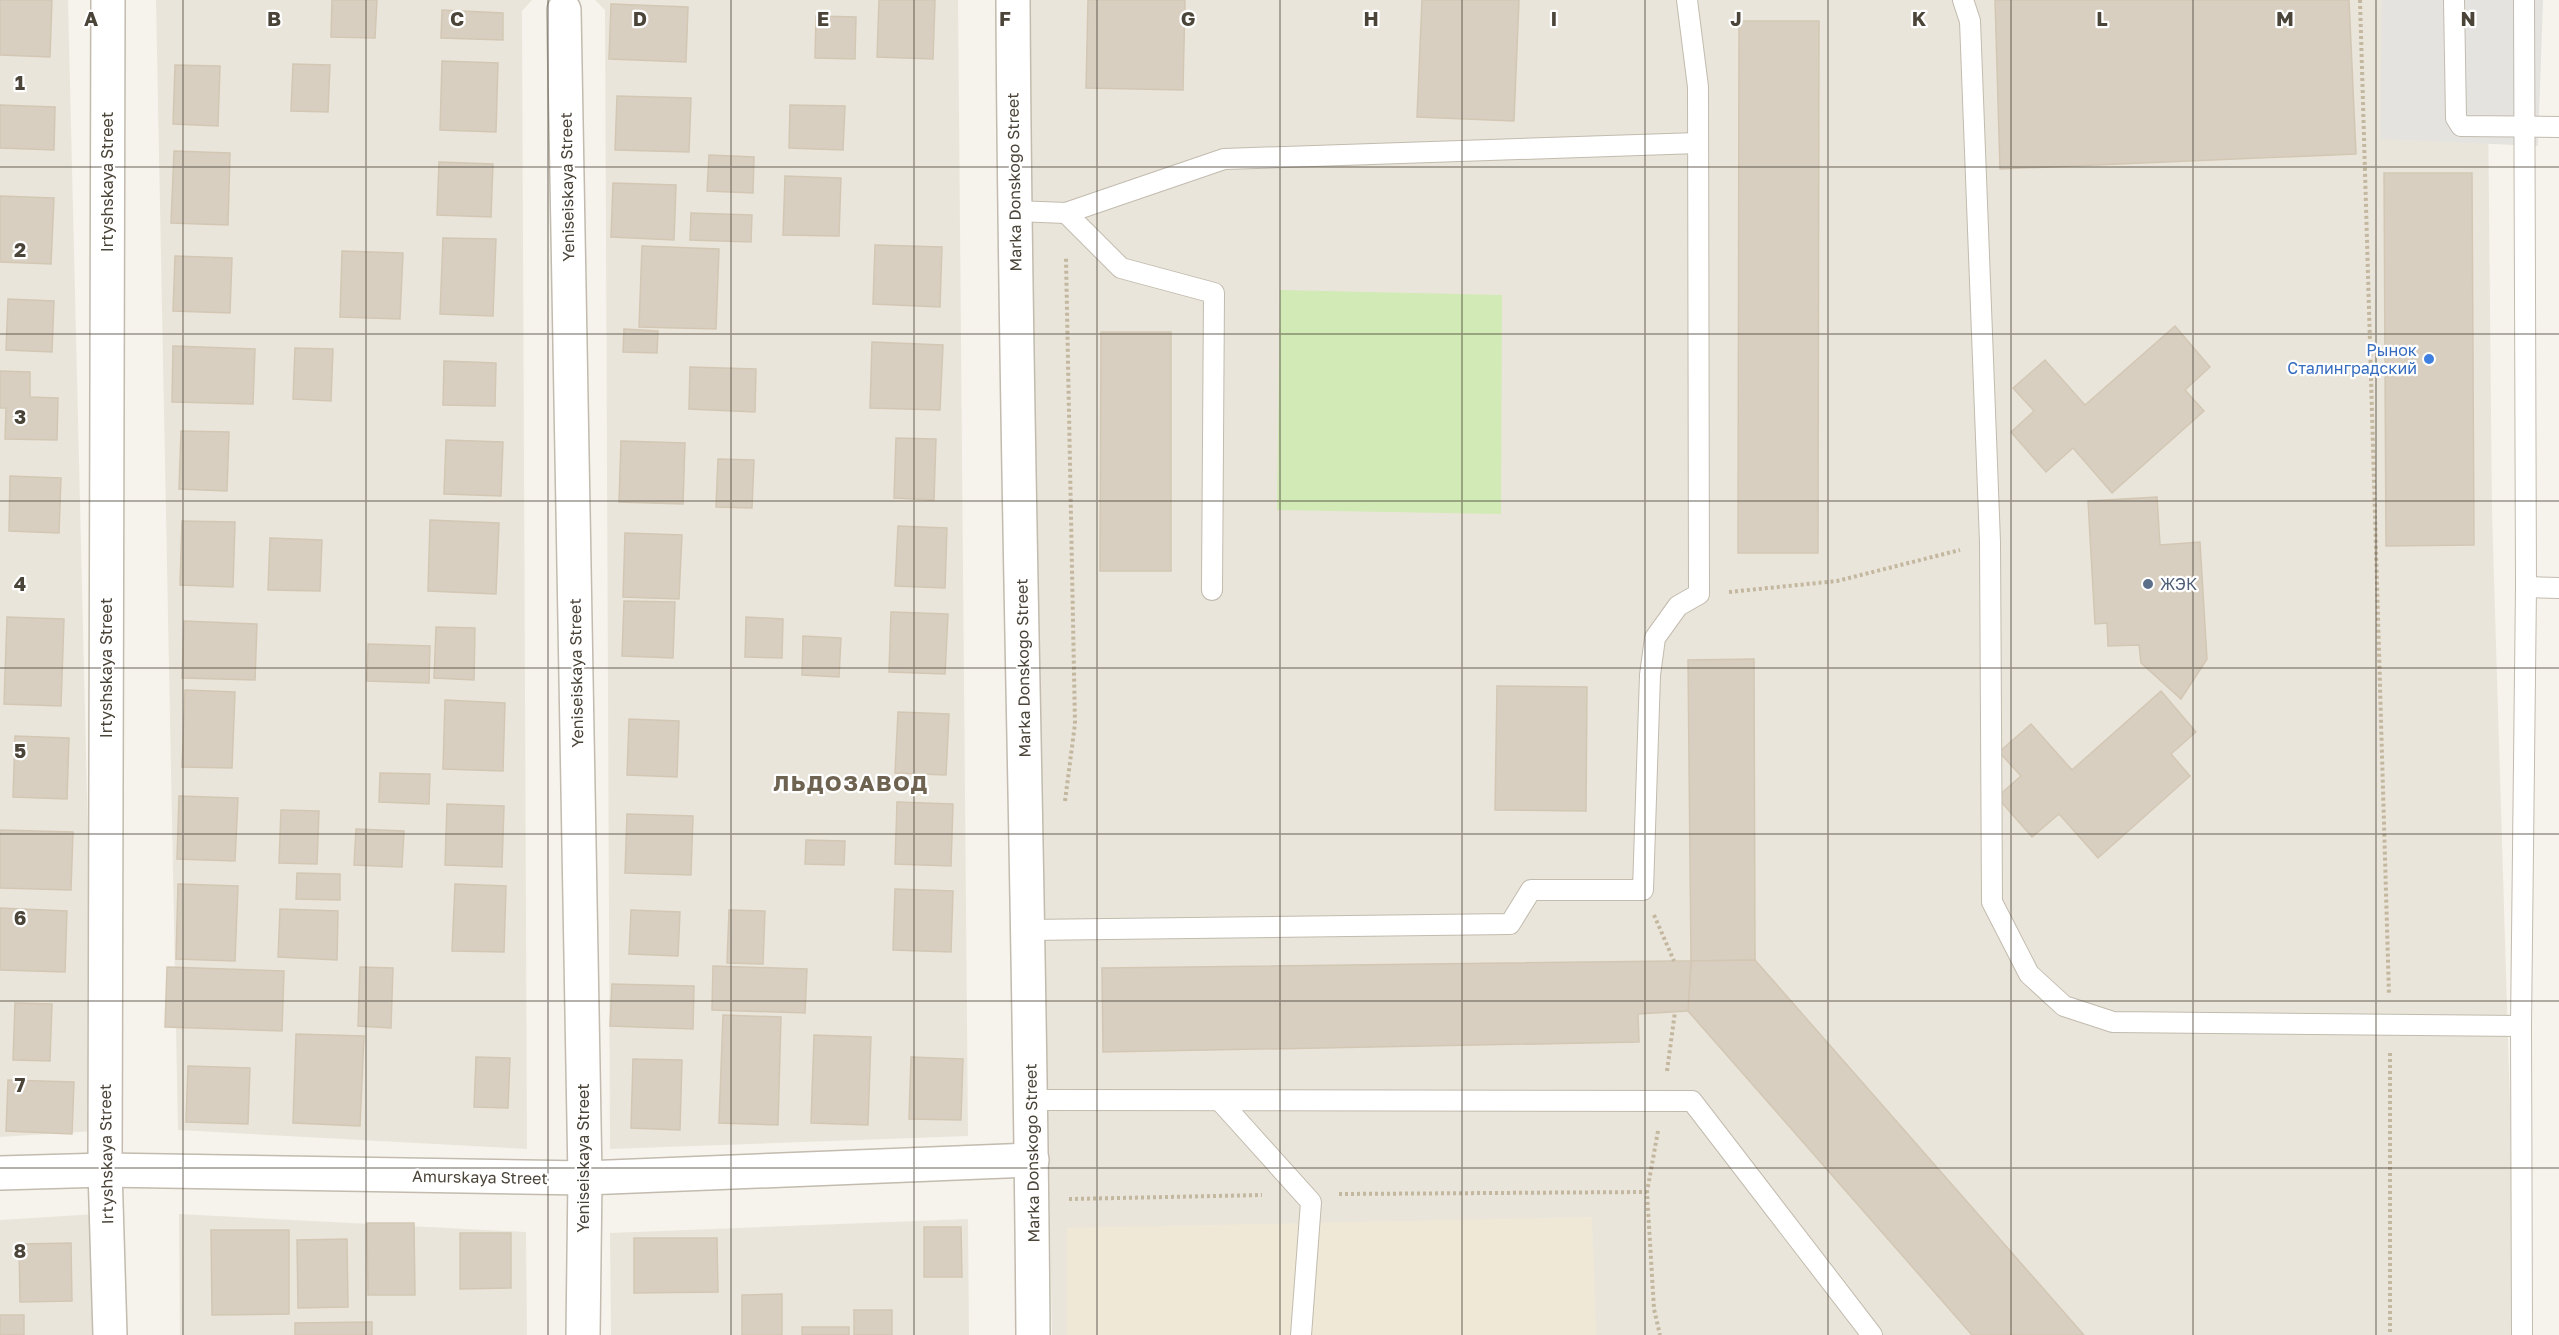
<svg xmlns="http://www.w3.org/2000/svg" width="2559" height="1335" font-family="'Golos Text',sans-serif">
  <rect width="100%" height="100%" fill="#f6f3ec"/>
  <g fill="#eae5da">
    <path d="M 0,0 L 68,0 L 95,1131 L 0,1137 Z"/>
    <path d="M 156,0 L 532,0 L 522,11 L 527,1149 L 178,1130 Z"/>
    <path d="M 595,0 L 958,0 L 968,1136 L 610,1149 L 605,10 Z"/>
    <path d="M 1027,0 L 2487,0 L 2492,513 L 2517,1335 L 1052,1335 Z"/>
    <path d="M 96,1214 L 97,1335 L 0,1335 L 0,1220 Z"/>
    <path d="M 179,1214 L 526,1232 L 527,1335 L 180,1335 Z"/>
    <path d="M 968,1219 L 969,1335 L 611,1335 L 610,1233 Z"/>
  </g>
  <path fill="#efe8d6" d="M 1592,1217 L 1596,1335 L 1067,1335 L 1067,1228 Z"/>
  <path fill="#d2eab5" d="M 1280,290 L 1502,295 L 1501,514 L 1277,510 Z"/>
  <path fill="#e5e3e0" d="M 2382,0 L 2543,0 L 2538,146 L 2380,139 Z"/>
  <g fill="#d8cfc1" stroke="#d3c7b4" stroke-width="1.5">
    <path d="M 0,0 L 52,0 L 50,57 L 0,55 Z"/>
    <path d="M 332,0 L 377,0 L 375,38 L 331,37 Z"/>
    <path d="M 879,0 L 935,0 L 933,59 L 877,57 Z"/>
    <path d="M 1088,0 L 1185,0 L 1183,90 L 1086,88 Z"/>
    <path d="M 1422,0 L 1519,0 L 1514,121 L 1417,117 Z"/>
    <path d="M 1995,0 L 2349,0 L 2356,154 L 2000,169 Z"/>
    <path d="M 611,4 L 688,7 L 686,62 L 609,59 Z"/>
    <path d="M 442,10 L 503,13 L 503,40 L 441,38 Z"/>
    <path d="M 816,16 L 856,17 L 855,59 L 815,58 Z"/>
    <path d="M 1739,21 L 1819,21 L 1818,553 L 1738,553 Z"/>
    <path d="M 442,61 L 498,63 L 496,132 L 440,130 Z"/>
    <path d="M 293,64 L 330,65 L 328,112 L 291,111 Z"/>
    <path d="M 175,65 L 220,66 L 218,126 L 173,124 Z"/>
    <path d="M 617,96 L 691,98 L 689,152 L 615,150 Z"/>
    <path d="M 0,105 L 55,107 L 54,150 L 0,148 Z"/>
    <path d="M 790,105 L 845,106 L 843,150 L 789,148 Z"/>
    <path d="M 174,151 L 230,153 L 228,225 L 171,223 Z"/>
    <path d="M 709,155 L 754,157 L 753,193 L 707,191 Z"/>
    <path d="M 439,162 L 493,164 L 491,217 L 437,215 Z"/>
    <path d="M 2384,173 L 2472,173 L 2474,545 L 2386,546 Z"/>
    <path d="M 785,176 L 841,178 L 839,236 L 783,235 Z"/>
    <path d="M 613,183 L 676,185 L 674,240 L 611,237 Z"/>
    <path d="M 0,196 L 54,198 L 51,264 L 0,262 Z"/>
    <path d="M 691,213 L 752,215 L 751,242 L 690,240 Z"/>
    <path d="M 443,238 L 496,239 L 493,316 L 440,314 Z"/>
    <path d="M 875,245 L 942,247 L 940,307 L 873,304 Z"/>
    <path d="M 642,246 L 719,249 L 716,329 L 639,327 Z"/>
    <path d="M 342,251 L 403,253 L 400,319 L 340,317 Z"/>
    <path d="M 175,256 L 232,258 L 230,313 L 173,311 Z"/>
    <path d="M 8,299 L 54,301 L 52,352 L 6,350 Z"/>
    <path d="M 2175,326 L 2210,367 L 2185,390 L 2204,411 L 2112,493 L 2073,448 L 2046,472 L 2011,432 L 2034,411 L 2013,388 L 2045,360 L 2085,405 Z"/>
    <path d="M 624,329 L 658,331 L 657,353 L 623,352 Z"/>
    <path d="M 1101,332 L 1171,332 L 1171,571 L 1100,571 Z"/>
    <path d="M 872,342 L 943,345 L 940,410 L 870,408 Z"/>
    <path d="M 173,346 L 255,349 L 253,404 L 172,402 Z"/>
    <path d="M 295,348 L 333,349 L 331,401 L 293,399 Z"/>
    <path d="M 444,361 L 496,363 L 495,406 L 443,405 Z"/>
    <path d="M 690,367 L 756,369 L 755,412 L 689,409 Z"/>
    <path d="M 0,371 L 30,372 L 30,397 L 58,398 L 57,440 L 5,439 L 6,408 L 0,408 Z"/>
    <path d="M 181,431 L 229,432 L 227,491 L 179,489 Z"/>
    <path d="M 896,438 L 936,439 L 934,500 L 894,498 Z"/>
    <path d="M 446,440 L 503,442 L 501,496 L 444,494 Z"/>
    <path d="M 621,441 L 685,443 L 683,504 L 619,502 Z"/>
    <path d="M 718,459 L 754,460 L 752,508 L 716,507 Z"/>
    <path d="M 10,476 L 61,478 L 59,533 L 9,531 Z"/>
    <path d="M 2157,497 L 2160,545 L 2200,542 L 2207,659 L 2181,699 L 2141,663 L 2139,645 L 2108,646 L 2107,623 L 2095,624 L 2088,501 Z"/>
    <path d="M 430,520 L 499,523 L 496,594 L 428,591 Z"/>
    <path d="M 182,521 L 235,522 L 233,587 L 180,585 Z"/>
    <path d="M 898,526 L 947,528 L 945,588 L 895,586 Z"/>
    <path d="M 625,533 L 682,535 L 679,599 L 623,597 Z"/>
    <path d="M 270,538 L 322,540 L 320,591 L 268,590 Z"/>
    <path d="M 624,601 L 675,602 L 673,658 L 622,656 Z"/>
    <path d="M 891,612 L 948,614 L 945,674 L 889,672 Z"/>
    <path d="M 7,617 L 64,619 L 61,706 L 4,704 Z"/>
    <path d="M 746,617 L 783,619 L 782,658 L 745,657 Z"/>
    <path d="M 184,621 L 257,624 L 255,680 L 182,678 Z"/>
    <path d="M 436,627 L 475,628 L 474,680 L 434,678 Z"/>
    <path d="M 803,636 L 841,638 L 839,677 L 802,675 Z"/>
    <path d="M 368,644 L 430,646 L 429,683 L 367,681 Z"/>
    <path d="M 1754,659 L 1755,960 L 1691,961 L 1688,660 Z"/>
    <path d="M 1497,686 L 1587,687 L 1586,811 L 1495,810 Z"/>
    <path d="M 185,690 L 235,692 L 232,768 L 182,767 Z"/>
    <path d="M 2161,691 L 2196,732 L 2171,754 L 2190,776 L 2098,858 L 2059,814 L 2032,837 L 1997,797 L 2021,776 L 1999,752 L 2031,724 L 2072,770 Z"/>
    <path d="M 445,700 L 505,703 L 503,771 L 443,769 Z"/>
    <path d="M 898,712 L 949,714 L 946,775 L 895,773 Z"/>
    <path d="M 629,719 L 679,721 L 677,777 L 627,775 Z"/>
    <path d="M 15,736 L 69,738 L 67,799 L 13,797 Z"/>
    <path d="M 380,773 L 430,774 L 429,804 L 379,802 Z"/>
    <path d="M 179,796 L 238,798 L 235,861 L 177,859 Z"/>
    <path d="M 897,802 L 953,804 L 951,866 L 895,864 Z"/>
    <path d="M 447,804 L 504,806 L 502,867 L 445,865 Z"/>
    <path d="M 281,810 L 319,811 L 317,864 L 279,863 Z"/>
    <path d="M 627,814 L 693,816 L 691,875 L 625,873 Z"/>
    <path d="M 356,829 L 404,831 L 402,867 L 354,865 Z"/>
    <path d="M 0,830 L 73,832 L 71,890 L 0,888 Z"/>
    <path d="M 806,840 L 845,841 L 844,865 L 805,864 Z"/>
    <path d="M 297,873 L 340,874 L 340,900 L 296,899 Z"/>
    <path d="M 178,884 L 238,886 L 235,961 L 176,959 Z"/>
    <path d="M 455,884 L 506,886 L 504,952 L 452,951 Z"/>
    <path d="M 895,889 L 953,891 L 951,952 L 893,950 Z"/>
    <path d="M 0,908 L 67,911 L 65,972 L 0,970 Z"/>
    <path d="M 280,909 L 338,911 L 337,960 L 278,957 Z"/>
    <path d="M 631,910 L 680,912 L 678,956 L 629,954 Z"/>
    <path d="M 729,910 L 765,911 L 763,964 L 727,963 Z"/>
    <path d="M 1755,960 L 2084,1335 L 1972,1335 L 1688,1011 L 1691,961 Z"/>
    <path d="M 1674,961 L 1691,961 L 1688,1011 L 1638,1014 L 1639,1042 L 1103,1052 L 1102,968 Z"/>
    <path d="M 713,966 L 807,969 L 805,1013 L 712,1010 Z"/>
    <path d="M 167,967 L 284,971 L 282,1031 L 165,1027 Z"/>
    <path d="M 360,967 L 393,968 L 391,1028 L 358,1026 Z"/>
    <path d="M 612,984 L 694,986 L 693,1029 L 610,1026 Z"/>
    <path d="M 15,1003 L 52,1004 L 50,1061 L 13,1060 Z"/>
    <path d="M 723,1015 L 781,1017 L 778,1125 L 719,1123 Z"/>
    <path d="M 296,1034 L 364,1036 L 360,1126 L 293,1123 Z"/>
    <path d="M 814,1035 L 871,1037 L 868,1125 L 811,1123 Z"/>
    <path d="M 476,1057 L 510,1058 L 508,1108 L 474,1107 Z"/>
    <path d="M 911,1057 L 963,1059 L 961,1120 L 909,1119 Z"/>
    <path d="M 633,1059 L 682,1060 L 680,1130 L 631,1128 Z"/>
    <path d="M 188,1066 L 250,1068 L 248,1124 L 186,1122 Z"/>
    <path d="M 8,1080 L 74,1082 L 72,1134 L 6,1131 Z"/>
    <path d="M 367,1223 L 414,1223 L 415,1295 L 368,1295 Z"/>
    <path d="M 924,1227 L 961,1227 L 962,1277 L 924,1277 Z"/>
    <path d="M 211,1230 L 289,1230 L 289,1314 L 212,1315 Z"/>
    <path d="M 460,1233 L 511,1233 L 511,1288 L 460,1289 Z"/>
    <path d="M 634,1238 L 717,1238 L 718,1292 L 634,1293 Z"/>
    <path d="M 347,1239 L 348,1307 L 298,1308 L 297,1240 Z"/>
    <path d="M 71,1243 L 72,1301 L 20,1302 L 19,1244 Z"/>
    <path d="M 782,1294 L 782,1335 L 742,1335 L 742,1295 Z"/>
    <rect x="854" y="1310" width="38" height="25"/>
    <rect x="0" y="1315" width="24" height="20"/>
    <path d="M 372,1322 L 372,1335 L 295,1335 L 295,1323 Z"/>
    <rect x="802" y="1327" width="47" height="8"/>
  </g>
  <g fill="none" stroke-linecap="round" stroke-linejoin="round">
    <defs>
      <g id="lane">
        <path d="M 1963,0 L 1970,21 L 1990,542 L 1992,902 L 2029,974 L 2064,1006 L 2113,1022 L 2521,1026"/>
        <path d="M 2454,0 L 2456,118 L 2461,126 L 2559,127"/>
        <path d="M 1014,211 L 1066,213 L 1224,159 L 1698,143"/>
        <path d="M 1066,213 L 1121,268 L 1214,293 L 1212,590"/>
        <path d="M 2526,587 L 2559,588"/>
        <path d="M 1028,930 L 1510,924 L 1531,890 L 1643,890 L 1650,675 L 1655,638 L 1678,606 L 1699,594 L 1698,87 L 1687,0"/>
        <path d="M 1032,1100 L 1692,1101 L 1872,1335"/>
        <path d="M 1221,1102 L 1311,1202 L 1301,1335"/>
        <path d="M 2522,1335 L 2521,1026 L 2526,587 L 2524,0"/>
      </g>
      <g id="street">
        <path d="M 108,0 L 105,1170 L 110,1335"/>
        <path d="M 1013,0 C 1015,445 1030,890 1033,1335"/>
        <path d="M 564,10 L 585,1178 L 583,1335"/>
        <path d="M 0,1173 L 105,1170 L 585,1178 L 1032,1160"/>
      </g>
    </defs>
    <use href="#lane" stroke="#c2bbae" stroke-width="22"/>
    <use href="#street" stroke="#c2bbae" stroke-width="36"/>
    <g stroke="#c4b79f" stroke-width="4" stroke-dasharray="3 3" stroke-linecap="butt">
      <path d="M 2360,0 L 2389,995"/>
      <path d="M 1729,592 L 1837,581 L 1960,550"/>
      <path d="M 1065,801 L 1075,724 L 1066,258"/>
      <path d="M 1654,915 L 1674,961"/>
      <path d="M 2390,1053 L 2390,1335"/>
      <path d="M 1667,1071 L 1675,1012"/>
      <path d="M 1658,1131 L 1647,1192 L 1654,1309 L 1660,1335"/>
      <path d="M 1339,1194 L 1647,1192"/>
      <path d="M 1069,1199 L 1262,1195"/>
    </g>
    <use href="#lane" stroke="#fff" stroke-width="20"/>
    <use href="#street" stroke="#fff" stroke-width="33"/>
  </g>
  <path fill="none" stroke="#4b4439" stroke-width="1.5" stroke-opacity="0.55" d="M 183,0 L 183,1335M 366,0 L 366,1335M 548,0 L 548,1335M 731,0 L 731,1335M 914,0 L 914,1335M 1097,0 L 1097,1335M 1280,0 L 1280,1335M 1462,0 L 1462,1335M 1645,0 L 1645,1335M 1828,0 L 1828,1335M 2011,0 L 2011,1335M 2193,0 L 2193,1335M 2376,0 L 2376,1335M 0,167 L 2559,167M 0,334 L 2559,334M 0,501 L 2559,501M 0,668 L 2559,668M 0,834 L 2559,834M 0,1001 L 2559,1001M 0,1168 L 2559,1168"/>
  <circle fill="#3f7fe0" stroke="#fff" stroke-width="2" cx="2429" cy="359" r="6"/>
  <circle fill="#5c6f8a" stroke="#fff" stroke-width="2" cx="2148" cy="584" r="6"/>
  <g text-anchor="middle" stroke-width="4.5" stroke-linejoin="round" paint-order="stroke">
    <g font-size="16" fill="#4b4439" stroke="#fff">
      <text transform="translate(107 182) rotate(-90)" y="6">Irtyshskaya Street</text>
      <text transform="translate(1014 182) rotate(-91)" y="6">Marka Donskogo Street</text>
      <text transform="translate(567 187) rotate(-91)" y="6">Yeniseiskaya Street</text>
      <text transform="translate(106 668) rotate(-90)" y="6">Irtyshskaya Street</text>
      <text transform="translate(1023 668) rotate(-91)" y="6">Marka Donskogo Street</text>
      <text transform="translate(576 673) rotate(-91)" y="6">Yeniseiskaya Street</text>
      <text transform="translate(1032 1153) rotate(-91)" y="6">Marka Donskogo Street</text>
      <text transform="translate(106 1154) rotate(-91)" y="6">Irtyshskaya Street</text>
      <text transform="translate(583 1158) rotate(-90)" y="6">Yeniseiskaya Street</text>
      <text transform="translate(480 1177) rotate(1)" y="6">Amurskaya Street</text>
    </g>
    <g font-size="16" fill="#366cbe" stroke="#fff" text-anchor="end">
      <text x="2417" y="356">Рынок<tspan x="2417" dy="18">Сталинградский</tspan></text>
    </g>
    <g font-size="16" fill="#4e5e75" stroke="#fff" text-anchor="start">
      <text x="2160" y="590">ЖЭК</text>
    </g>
    <g font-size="22" font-weight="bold" letter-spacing="1.5" fill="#6e6250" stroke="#fff">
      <text x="851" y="791">ЛЬДОЗАВОД</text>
    </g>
  </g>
  <g font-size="20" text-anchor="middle" font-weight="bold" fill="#4b4439" stroke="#fff" stroke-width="4.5" stroke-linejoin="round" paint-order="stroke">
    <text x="91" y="26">A</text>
    <text x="274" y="26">B</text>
    <text x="457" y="26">C</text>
    <text x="640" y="26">D</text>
    <text x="823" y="26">E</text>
    <text x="1005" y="26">F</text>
    <text x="1188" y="26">G</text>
    <text x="1371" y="26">H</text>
    <text x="1554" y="26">I</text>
    <text x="1736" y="26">J</text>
    <text x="1919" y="26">K</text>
    <text x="2102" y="26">L</text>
    <text x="2285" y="26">M</text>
    <text x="2468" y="26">N</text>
    <text x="20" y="90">1</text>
    <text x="20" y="257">2</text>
    <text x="20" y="424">3</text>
    <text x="20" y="591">4</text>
    <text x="20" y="758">5</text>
    <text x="20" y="925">6</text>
    <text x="20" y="1092">7</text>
    <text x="20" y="1258">8</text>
  </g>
</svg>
